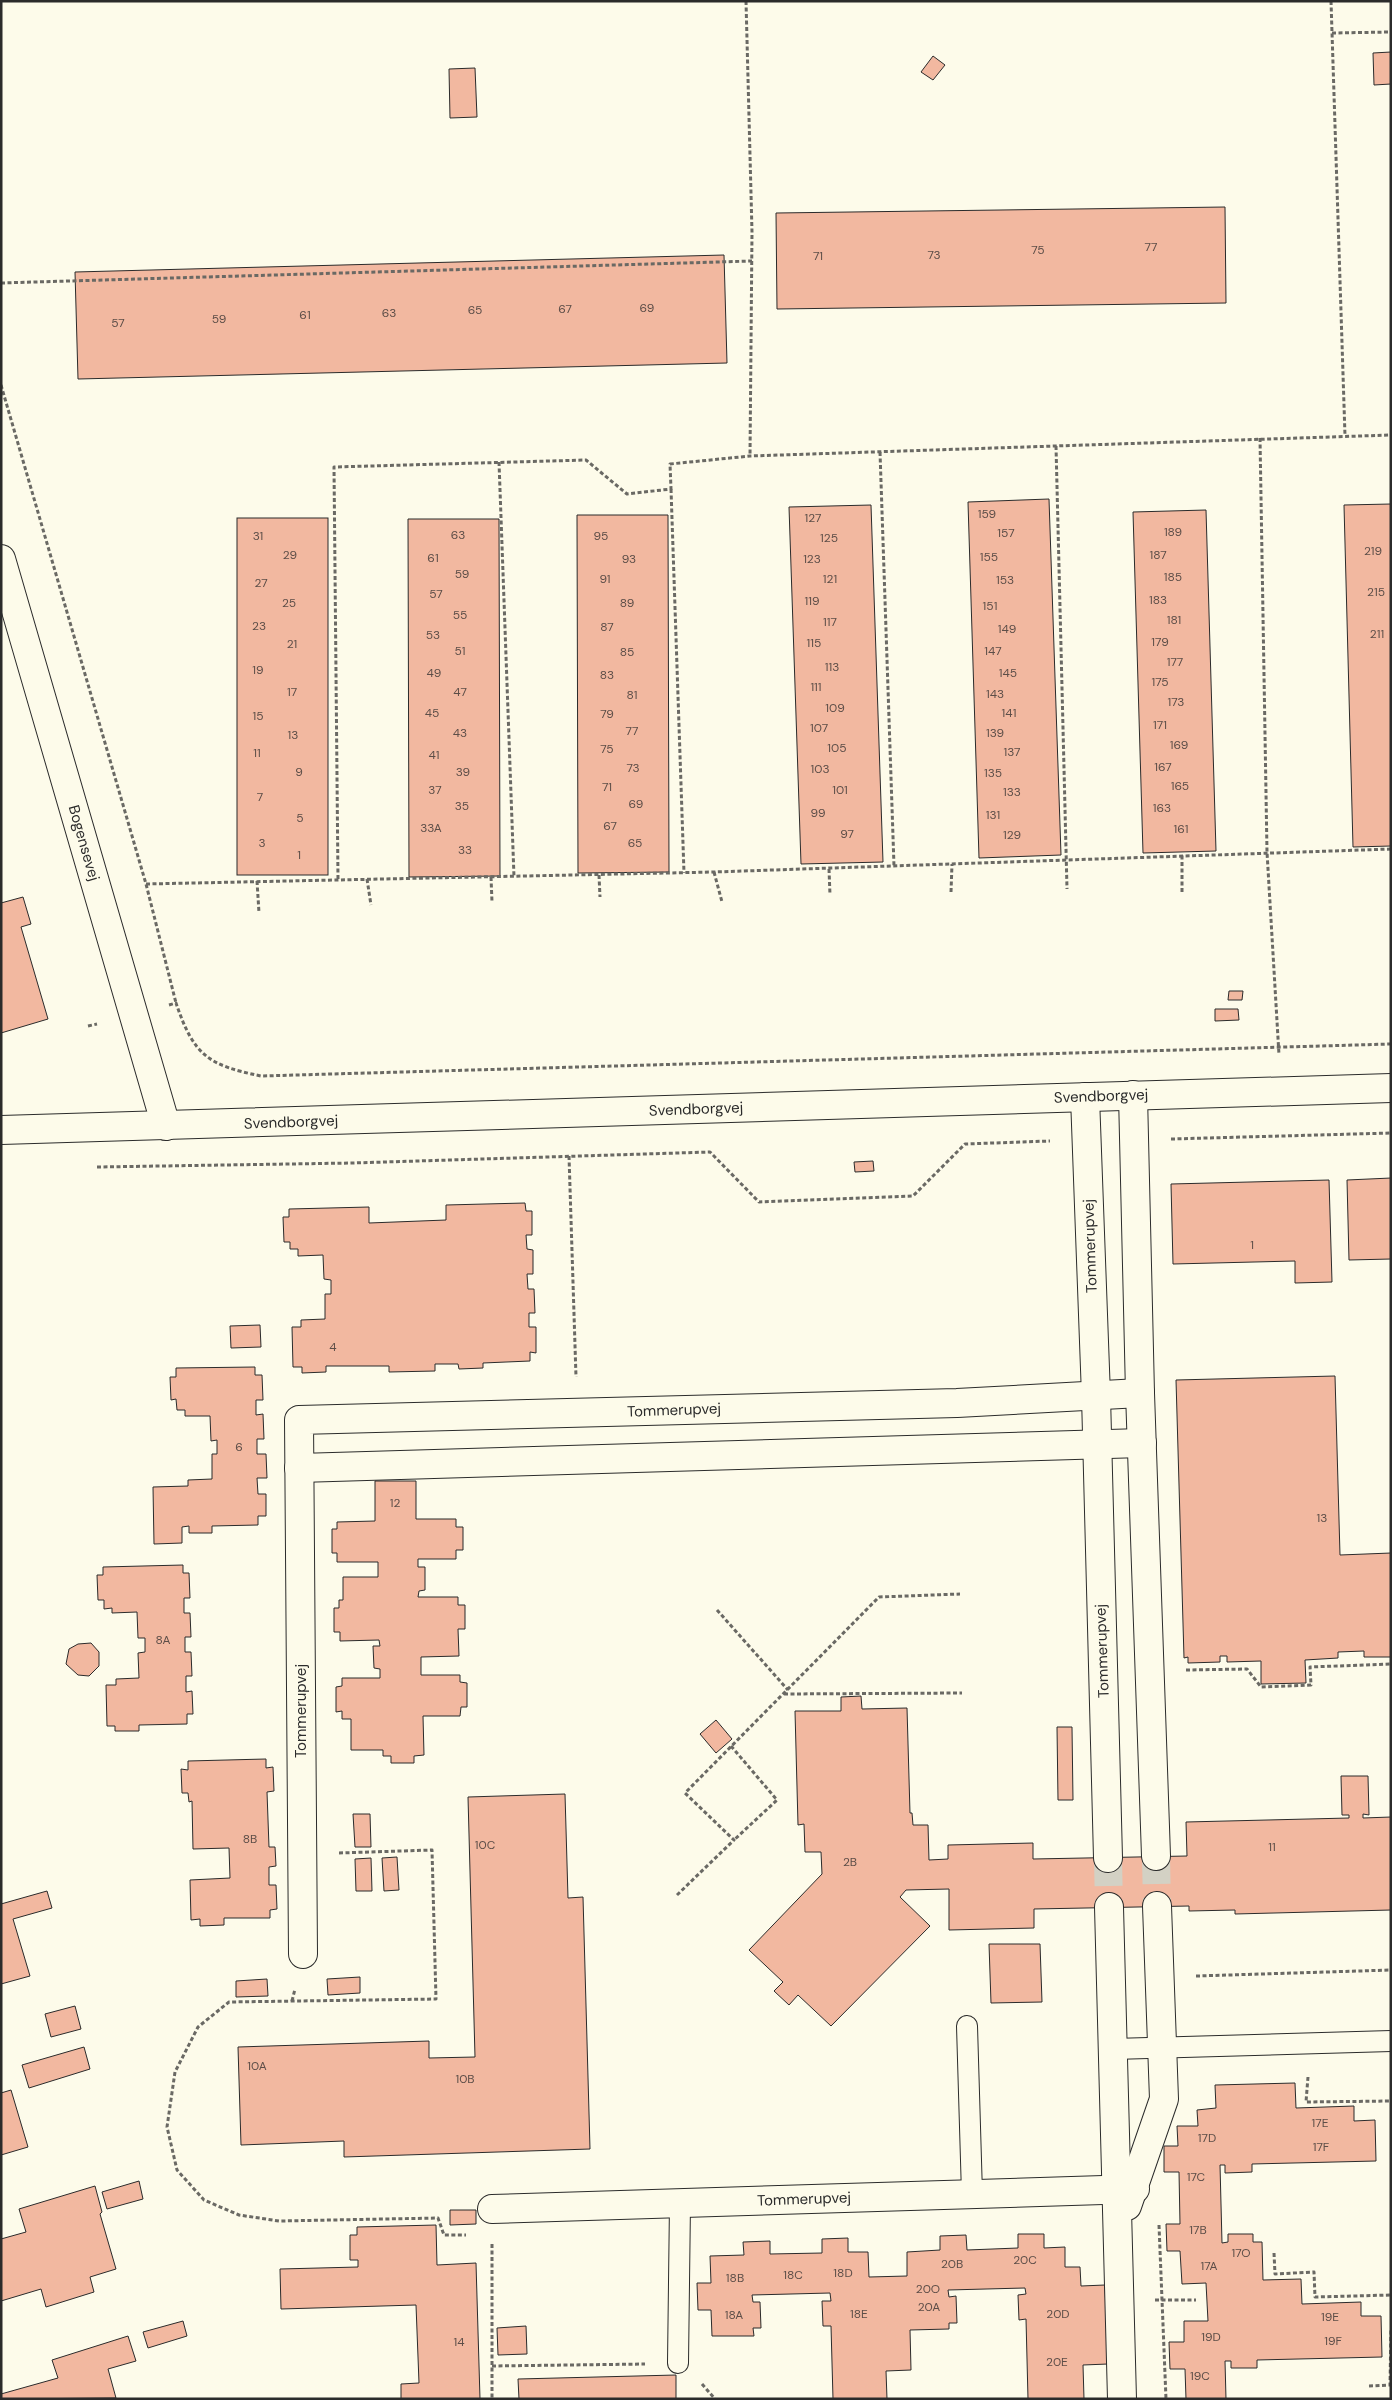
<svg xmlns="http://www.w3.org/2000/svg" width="1392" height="2400" font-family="'DM Sans',sans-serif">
  <rect width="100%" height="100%" fill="#fdfbea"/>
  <g fill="#f2b8a0" stroke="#2b2b2b">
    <path d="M 1391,52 L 1391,84 L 1374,85 L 1373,53 Z"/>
    <path d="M 933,56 L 945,65 L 933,80 L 921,72 Z"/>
    <path d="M 475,68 L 477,117 L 450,118 L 449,69 Z"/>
    <path d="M 1225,207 L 1226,303 L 777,309 L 776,213 Z"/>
    <path d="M 724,255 L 727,363 L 78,379 L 75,272 Z"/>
    <path d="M 1049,499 L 1061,855 L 979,858 L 968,502 Z"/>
    <path d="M 1391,504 L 1391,846 L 1353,847 L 1344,505 Z"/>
    <path d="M 871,505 L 883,862 L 801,864 L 789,507 Z"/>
    <path d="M 1206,510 L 1216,851 L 1143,853 L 1133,512 Z"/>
    <path d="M 577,515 L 668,515 L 669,872 L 578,873 Z"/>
    <rect x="237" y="518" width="91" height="357"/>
    <path d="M 408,519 L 499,519 L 500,876 L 409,877 Z"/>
    <path d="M 23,897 L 31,924 L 21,927 L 48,1019 L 1,1033 L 1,903 Z"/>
    <path d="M 1229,991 L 1243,991 L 1242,1000 L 1228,1000 Z"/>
    <path d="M 1215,1009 L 1238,1009 L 1239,1020 L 1215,1021 Z"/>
    <path d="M 873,1161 L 874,1171 L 855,1172 L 854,1162 Z"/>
    <path d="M 1391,1178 L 1391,1259 L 1349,1260 L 1347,1180 Z"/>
    <path d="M 1329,1180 L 1332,1282 L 1295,1283 L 1295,1261 L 1173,1264 L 1171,1184 Z"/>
    <path d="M 525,1203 L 526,1211 L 532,1211 L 532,1235 L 526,1235 L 527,1249 L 533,1250 L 533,1274 L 527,1274 L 528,1289 L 534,1289 L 535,1313 L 529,1313 L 529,1327 L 536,1327 L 536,1353 L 530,1352 L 530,1361 L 483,1363 L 483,1368 L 459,1369 L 458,1364 L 435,1364 L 435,1371 L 389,1372 L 389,1366 L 326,1366 L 326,1372 L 302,1373 L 302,1367 L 293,1367 L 292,1327 L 301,1327 L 301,1320 L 325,1319 L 325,1294 L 331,1294 L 331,1280 L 324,1279 L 323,1255 L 298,1256 L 298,1249 L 290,1249 L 290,1242 L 284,1242 L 283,1217 L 289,1217 L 289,1209 L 369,1207 L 369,1223 L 446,1220 L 446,1205 Z"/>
    <path d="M 260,1325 L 261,1347 L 231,1348 L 230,1326 Z"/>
    <path d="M 255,1367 L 255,1375 L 262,1375 L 263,1400 L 256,1400 L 256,1415 L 263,1414 L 264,1439 L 257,1439 L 257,1454 L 266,1454 L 267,1478 L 257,1478 L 258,1494 L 266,1494 L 266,1516 L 258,1516 L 258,1525 L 212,1526 L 212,1533 L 189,1533 L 189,1526 L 182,1527 L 182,1543 L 154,1544 L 153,1487 L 188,1486 L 188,1480 L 212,1479 L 212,1454 L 217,1454 L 217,1440 L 211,1441 L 210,1416 L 185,1416 L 185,1410 L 177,1410 L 176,1399 L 171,1400 L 170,1377 L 176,1377 L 176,1368 Z"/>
    <path d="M 1335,1376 L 1340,1555 L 1391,1553 L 1391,1657 L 1364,1657 L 1364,1651 L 1338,1652 L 1338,1658 L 1305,1660 L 1306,1683 L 1261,1684 L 1261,1661 L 1227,1662 L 1227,1656 L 1220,1656 L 1220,1662 L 1188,1663 L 1188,1657 L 1184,1658 L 1176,1380 Z"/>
    <path d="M 375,1481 L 416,1481 L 416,1519 L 456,1519 L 456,1527 L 463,1527 L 463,1550 L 456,1550 L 456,1559 L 418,1559 L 418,1567 L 425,1567 L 425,1590 L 419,1591 L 418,1597 L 458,1597 L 458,1605 L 465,1605 L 465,1629 L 458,1629 L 459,1656 L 421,1657 L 421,1675 L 460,1675 L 460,1682 L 467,1683 L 467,1707 L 461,1707 L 460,1716 L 423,1716 L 424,1755 L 414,1756 L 414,1763 L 391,1763 L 391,1756 L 383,1756 L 383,1750 L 351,1750 L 351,1719 L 342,1719 L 342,1711 L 336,1712 L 336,1687 L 342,1686 L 342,1678 L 380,1678 L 380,1669 L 374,1668 L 373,1646 L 380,1646 L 379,1640 L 340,1641 L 340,1632 L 334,1632 L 334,1608 L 339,1608 L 339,1600 L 343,1600 L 343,1577 L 378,1577 L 378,1562 L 337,1562 L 337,1553 L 332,1553 L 332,1529 L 337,1529 L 337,1522 L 375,1521 Z"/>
    <path d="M 183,1565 L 183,1573 L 189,1573 L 190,1598 L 184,1598 L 184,1613 L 190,1613 L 191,1637 L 185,1637 L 185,1652 L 191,1652 L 192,1676 L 186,1676 L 186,1692 L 192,1691 L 193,1714 L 187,1714 L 187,1724 L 139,1725 L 139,1731 L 115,1731 L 115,1726 L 107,1726 L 106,1685 L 116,1685 L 116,1679 L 139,1678 L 138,1653 L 145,1652 L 145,1638 L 138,1638 L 137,1612 L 112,1613 L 112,1608 L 104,1609 L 104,1600 L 98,1600 L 97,1575 L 103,1575 L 103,1567 Z"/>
    <path d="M 91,1643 L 99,1652 L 99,1666 L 89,1676 L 78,1675 L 66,1664 L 69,1649 L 78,1644 Z"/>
    <path d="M 861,1696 L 862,1709 L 907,1708 L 910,1813 L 912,1813 L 913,1825 L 928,1825 L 929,1860 L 948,1859 L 948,1845 L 1033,1843 L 1033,1859 L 1187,1856 L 1186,1822 L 1349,1818 L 1349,1815 L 1342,1815 L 1341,1776 L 1368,1776 L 1369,1815 L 1363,1814 L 1363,1818 L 1391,1817 L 1391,1910 L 1235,1914 L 1235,1910 L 1189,1911 L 1189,1906 L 1034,1909 L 1034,1928 L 949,1930 L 949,1889 L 906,1890 L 900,1897 L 930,1926 L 831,2026 L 798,1995 L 789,2005 L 774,1991 L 783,1982 L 749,1950 L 822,1874 L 821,1852 L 805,1852 L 804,1824 L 798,1825 L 795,1711 L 841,1711 L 841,1697 Z"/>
    <path d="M 716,1720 L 732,1739 L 716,1753 L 700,1734 Z"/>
    <path d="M 1057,1727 L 1072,1727 L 1073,1800 L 1058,1800 Z"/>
    <path d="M 266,1759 L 266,1768 L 273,1767 L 274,1791 L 267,1792 L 269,1847 L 275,1847 L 276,1866 L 269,1867 L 269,1885 L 276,1885 L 277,1909 L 270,1910 L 270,1918 L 224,1918 L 224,1925 L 200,1926 L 200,1919 L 191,1920 L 190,1880 L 230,1878 L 229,1848 L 193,1849 L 192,1801 L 189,1802 L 188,1793 L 182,1793 L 181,1769 L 188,1770 L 188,1761 Z"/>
    <path d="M 565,1794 L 568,1898 L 583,1897 L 590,2149 L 344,2157 L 344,2141 L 241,2145 L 238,2047 L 429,2041 L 429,2058 L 475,2057 L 468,1797 Z"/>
    <path d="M 353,1814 L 370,1814 L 371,1847 L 355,1847 Z"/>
    <path d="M 397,1857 L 399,1890 L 384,1891 L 382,1858 Z"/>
    <path d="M 371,1858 L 372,1891 L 356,1891 L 355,1859 Z"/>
    <path d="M 47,1891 L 52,1908 L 13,1919 L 30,1976 L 1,1984 L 1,1904 Z"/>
    <path d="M 989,1944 L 1040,1944 L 1042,2002 L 991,2003 Z"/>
    <path d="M 360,1977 L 360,1993 L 328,1995 L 327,1979 Z"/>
    <path d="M 267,1979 L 268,1996 L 236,1997 L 236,1981 Z"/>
    <path d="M 75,2006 L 81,2029 L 51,2037 L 45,2014 Z"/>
    <path d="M 84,2047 L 90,2069 L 29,2088 L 22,2065 Z"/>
    <path d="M 1295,2083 L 1296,2108 L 1354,2106 L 1354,2121 L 1375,2120 L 1376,2161 L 1252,2164 L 1252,2172 L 1225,2173 L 1225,2165 L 1220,2165 L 1222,2243 L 1228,2242 L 1228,2234 L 1253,2234 L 1253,2242 L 1262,2242 L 1263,2280 L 1301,2279 L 1302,2304 L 1361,2302 L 1361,2316 L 1381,2316 L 1382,2357 L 1257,2360 L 1257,2368 L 1231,2368 L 1231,2361 L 1225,2361 L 1226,2399 L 1186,2399 L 1185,2369 L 1170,2369 L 1169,2342 L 1184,2342 L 1184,2321 L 1208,2321 L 1206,2283 L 1182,2284 L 1180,2251 L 1167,2251 L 1166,2224 L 1180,2224 L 1179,2172 L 1164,2172 L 1164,2146 L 1178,2146 L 1177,2126 L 1198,2126 L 1197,2110 L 1216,2108 L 1215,2085 Z"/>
    <path d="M 11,2090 L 28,2147 L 1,2155 L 1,2093 Z"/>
    <path d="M 139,2181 L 143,2199 L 107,2209 L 102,2192 Z"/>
    <path d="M 95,2186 L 102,2212 L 100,2214 L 116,2269 L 90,2277 L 94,2292 L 46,2307 L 41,2289 L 1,2301 L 1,2239 L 26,2232 L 19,2209 Z"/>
    <path d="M 450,2210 L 476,2210 L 476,2224 L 450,2225 Z"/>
    <path d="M 436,2225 L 437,2265 L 476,2263 L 480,2399 L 401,2399 L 401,2384 L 419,2383 L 416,2305 L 281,2309 L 280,2269 L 358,2267 L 358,2260 L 350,2260 L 350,2235 L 357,2235 L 357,2227 Z"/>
    <path d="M 1018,2234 L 1044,2234 L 1044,2248 L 1065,2247 L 1065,2267 L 1080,2267 L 1081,2286 L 1105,2285 L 1108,2364 L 1083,2365 L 1084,2399 L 1028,2399 L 1026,2319 L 1019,2320 L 1018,2295 L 1026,2294 L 1025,2288 L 948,2290 L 949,2297 L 956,2296 L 957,2323 L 949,2323 L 949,2329 L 910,2330 L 911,2370 L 886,2371 L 887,2399 L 833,2399 L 831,2326 L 823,2326 L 822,2301 L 831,2301 L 830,2293 L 752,2295 L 753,2302 L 760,2302 L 761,2328 L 753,2328 L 754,2336 L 712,2336 L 711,2310 L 698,2310 L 697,2283 L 711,2283 L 710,2256 L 744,2255 L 743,2242 L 770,2241 L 770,2254 L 822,2253 L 822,2239 L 848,2238 L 848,2252 L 868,2252 L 869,2277 L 907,2276 L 907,2252 L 940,2250 L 940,2236 L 966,2235 L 967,2250 L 1018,2248 Z"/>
    <path d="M 183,2321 L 187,2336 L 148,2348 L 143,2332 Z"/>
    <path d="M 526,2326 L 527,2354 L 498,2355 L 497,2328 Z"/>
    <path d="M 128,2336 L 136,2361 L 108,2369 L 116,2398 L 1,2399 L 1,2394 L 58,2378 L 52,2360 Z"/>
    <path d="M 676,2375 L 676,2399 L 519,2399 L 518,2379 Z"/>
  </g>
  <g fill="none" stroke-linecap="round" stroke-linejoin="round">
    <g stroke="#d3d1c4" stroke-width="28" stroke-dasharray="28 14" stroke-linecap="butt">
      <path d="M 1156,1856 L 1157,1906"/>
      <path d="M 1108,1858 L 1109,1907"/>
    </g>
    <defs>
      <g id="lane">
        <path d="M 967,2026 L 972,2194"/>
        <path d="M 1113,2049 L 1391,2041"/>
        <path d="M 678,2363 L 680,2203"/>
      </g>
      <g id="street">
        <path d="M 1,559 L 166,1126"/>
        <path d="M 1133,1095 L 1140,1393 L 1156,1856"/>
        <path d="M 1085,1097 L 1096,1396 L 1108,1858"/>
        <path d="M 1,1130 L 1391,1088"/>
        <path d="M 299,1468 L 1142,1443"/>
        <path d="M 1109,1907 L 1122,2399"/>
        <path d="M 303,1954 L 299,1420 L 957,1403 L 1140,1393"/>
        <path d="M 1127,2206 L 1164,2099 L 1157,1906"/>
        <path d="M 492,2209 L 1135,2189"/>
      </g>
    </defs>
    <use href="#lane" stroke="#2b2b2b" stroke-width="22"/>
    <use href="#street" stroke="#2b2b2b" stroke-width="30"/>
    <g stroke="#6a6964" stroke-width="3" stroke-dasharray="4 2.5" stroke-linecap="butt">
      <path d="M 746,1 L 752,232 L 750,456"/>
      <path d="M 1331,1 L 1345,436"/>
      <path d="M 1332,33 L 1391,32"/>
      <path d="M 1,283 L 752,261"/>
      <path d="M 1,385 L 146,884 L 176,1003"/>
      <path d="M 1260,438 L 1267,852 L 1279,1055"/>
      <path d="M 1056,446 L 1067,889"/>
      <path d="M 880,452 L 894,866"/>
      <path d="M 499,462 L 514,877"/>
      <path d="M 671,489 L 684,873"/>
      <path d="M 829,869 L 830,895"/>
      <path d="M 714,872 L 722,902"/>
      <path d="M 599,875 L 600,897"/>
      <path d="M 491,877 L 492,902"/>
      <path d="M 338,879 L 334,467 L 586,460 L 627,494 L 671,489 L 670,464 L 750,456 L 1391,435"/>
      <path d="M 367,879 L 371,905"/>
      <path d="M 257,881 L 259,913"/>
      <path d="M 146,884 L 714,872 L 1391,849"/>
      <path d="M 951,892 L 952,864"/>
      <path d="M 1182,892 L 1182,855"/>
      <path d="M 169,1005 L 176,1003 C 194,1056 208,1065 261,1076 L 1391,1044"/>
      <path d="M 88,1026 L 97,1024"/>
      <path d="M 1171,1139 L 1391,1133"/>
      <path d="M 569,1156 L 576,1377"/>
      <path d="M 97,1167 L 352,1163 L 710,1152 L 759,1202 L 913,1196 L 965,1144 L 1050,1141"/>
      <path d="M 717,1610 L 788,1690"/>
      <path d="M 1186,1670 L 1247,1669 L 1261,1687 L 1311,1685 L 1310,1667 L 1391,1664"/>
      <path d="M 784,1694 L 962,1693"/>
      <path d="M 731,1746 L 777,1800 L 734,1840"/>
      <path d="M 339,1853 L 432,1850 L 436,1999 L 229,2002 L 198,2027 L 175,2072 L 167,2127 L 177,2170 L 204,2200 L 239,2215 L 279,2221 L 438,2218 L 444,2235 L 466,2235"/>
      <path d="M 677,1895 L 734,1840 L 685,1793 L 879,1597 L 960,1594"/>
      <path d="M 1196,1976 L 1391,1970"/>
      <path d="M 292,2001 L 295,1989"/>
      <path d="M 1308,2077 L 1306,2102 L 1391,2101"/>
      <path d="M 1159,2225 L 1166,2399"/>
      <path d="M 492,2244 L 492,2399"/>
      <path d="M 1274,2253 L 1275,2274 L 1314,2272 L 1315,2297 L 1391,2295"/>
      <path d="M 1155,2300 L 1196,2300"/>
      <path d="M 492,2366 L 645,2364"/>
      <path d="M 702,2384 L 715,2399"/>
      <path d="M 1369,2386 L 1390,2385 L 1391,2328"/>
    </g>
    <use href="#lane" stroke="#fdfbea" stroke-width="20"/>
    <use href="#street" stroke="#fdfbea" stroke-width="28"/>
  </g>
  <g text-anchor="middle" stroke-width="4" stroke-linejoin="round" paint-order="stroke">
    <g font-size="12" fill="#5d4e48">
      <text x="1151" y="251">77</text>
      <text x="1038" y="254">75</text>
      <text x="934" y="259">73</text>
      <text x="818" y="260">71</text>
      <text x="647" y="312">69</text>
      <text x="565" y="313">67</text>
      <text x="475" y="314">65</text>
      <text x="389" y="317">63</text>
      <text x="305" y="319">61</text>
      <text x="219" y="323">59</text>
      <text x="118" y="327">57</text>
      <text x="987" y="518">159</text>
      <text x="813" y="522">127</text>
      <text x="1173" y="536">189</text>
      <text x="1006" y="537">157</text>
      <text x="458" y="539">63</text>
      <text x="258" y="540">31</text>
      <text x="601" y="540">95</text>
      <text x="829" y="542">125</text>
      <text x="1373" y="555">219</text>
      <text x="290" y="559">29</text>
      <text x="1158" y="559">187</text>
      <text x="989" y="561">155</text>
      <text x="433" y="562">61</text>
      <text x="629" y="563">93</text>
      <text x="812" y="563">123</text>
      <text x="462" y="578">59</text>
      <text x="1173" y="581">185</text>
      <text x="605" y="583">91</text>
      <text x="830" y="583">121</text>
      <text x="1005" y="584">153</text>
      <text x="261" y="587">27</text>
      <text x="1376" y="596">215</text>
      <text x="436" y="598">57</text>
      <text x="1158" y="604">183</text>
      <text x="812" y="605">119</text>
      <text x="289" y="607">25</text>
      <text x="627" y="607">89</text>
      <text x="990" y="610">151</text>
      <text x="460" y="619">55</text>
      <text x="1174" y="624">181</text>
      <text x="830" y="626">117</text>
      <text x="259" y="630">23</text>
      <text x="607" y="631">87</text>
      <text x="1007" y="633">149</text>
      <text x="1377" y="638">211</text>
      <text x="433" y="639">53</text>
      <text x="1160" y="646">179</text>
      <text x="814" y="647">115</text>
      <text x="292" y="648">21</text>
      <text x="460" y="655">51</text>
      <text x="993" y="655">147</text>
      <text x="627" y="656">85</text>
      <text x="1175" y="666">177</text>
      <text x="832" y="671">113</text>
      <text x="258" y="674">19</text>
      <text x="434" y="677">49</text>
      <text x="1008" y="677">145</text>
      <text x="607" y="679">83</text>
      <text x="1160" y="686">175</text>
      <text x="816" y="691">111</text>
      <text x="292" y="696">17</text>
      <text x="460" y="696">47</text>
      <text x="995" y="698">143</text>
      <text x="632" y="699">81</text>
      <text x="1176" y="706">173</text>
      <text x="835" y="712">109</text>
      <text x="432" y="717">45</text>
      <text x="1009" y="717">141</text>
      <text x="607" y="718">79</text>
      <text x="258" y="720">15</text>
      <text x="1160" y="729">171</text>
      <text x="819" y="732">107</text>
      <text x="632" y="735">77</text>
      <text x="460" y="737">43</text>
      <text x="995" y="737">139</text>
      <text x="293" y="739">13</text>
      <text x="1179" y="749">169</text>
      <text x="837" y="752">105</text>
      <text x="607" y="753">75</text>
      <text x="1012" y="756">137</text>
      <text x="257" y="757">11</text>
      <text x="434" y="759">41</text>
      <text x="1163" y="771">167</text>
      <text x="633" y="772">73</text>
      <text x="820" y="773">103</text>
      <text x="299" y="776">9</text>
      <text x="463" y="776">39</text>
      <text x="993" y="777">135</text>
      <text x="1180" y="790">165</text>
      <text x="607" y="791">71</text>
      <text x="435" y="794">37</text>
      <text x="840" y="794">101</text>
      <text x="1012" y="796">133</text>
      <text x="260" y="801">7</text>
      <text x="636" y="808">69</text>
      <text x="462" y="810">35</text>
      <text x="1162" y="812">163</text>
      <text x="818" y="817">99</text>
      <text x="993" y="819">131</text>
      <text x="300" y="822">5</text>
      <text x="610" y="830">67</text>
      <text x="431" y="832">33A</text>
      <text x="1181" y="833">161</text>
      <text x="847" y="838">97</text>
      <text x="1012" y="839">129</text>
      <text x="262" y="847">3</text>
      <text x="635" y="847">65</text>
      <text x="465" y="854">33</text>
      <text x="299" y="859">1</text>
      <text x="1252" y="1249">1</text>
      <text x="333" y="1351">4</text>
      <text x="239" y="1451">6</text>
      <text x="395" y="1507">12</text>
      <text x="1322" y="1522">13</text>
      <text x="163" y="1644">8A</text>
      <text x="250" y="1843">8B</text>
      <text x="485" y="1849">10C</text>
      <text x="1272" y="1851">11</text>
      <text x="850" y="1866">2B</text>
      <text x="257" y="2070">10A</text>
      <text x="465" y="2083">10B</text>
      <text x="1320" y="2127">17E</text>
      <text x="1207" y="2142">17D</text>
      <text x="1321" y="2151">17F</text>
      <text x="1196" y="2181">17C</text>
      <text x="1198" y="2234">17B</text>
      <text x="1241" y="2257">17O</text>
      <text x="1025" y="2264">20C</text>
      <text x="952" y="2268">20B</text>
      <text x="1209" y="2270">17A</text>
      <text x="843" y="2277">18D</text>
      <text x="793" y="2279">18C</text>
      <text x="735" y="2282">18B</text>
      <text x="928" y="2293">20O</text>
      <text x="929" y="2311">20A</text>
      <text x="859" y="2318">18E</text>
      <text x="1058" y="2318">20D</text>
      <text x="734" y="2319">18A</text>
      <text x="1330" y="2321">19E</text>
      <text x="1211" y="2341">19D</text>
      <text x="1333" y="2345">19F</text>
      <text x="459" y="2346">14</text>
      <text x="1057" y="2366">20E</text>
      <text x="1200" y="2380">19C</text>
    </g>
    <g font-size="15" fill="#2b2b2b" stroke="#fdfbea">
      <text transform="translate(84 843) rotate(74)" y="5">Bogensevej</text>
      <text transform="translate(1101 1096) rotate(-2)" y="5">Svendborgvej</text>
      <text transform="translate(696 1109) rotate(-2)" y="5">Svendborgvej</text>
      <text transform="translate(291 1122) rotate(-2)" y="5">Svendborgvej</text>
      <text transform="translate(1090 1246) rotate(-92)" y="5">Tommerupvej</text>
      <text transform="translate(674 1410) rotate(-2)" y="5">Tommerupvej</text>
      <text transform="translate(1102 1651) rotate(-92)" y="5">Tommerupvej</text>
      <text transform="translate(301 1711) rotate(-90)" y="5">Tommerupvej</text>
      <text transform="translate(804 2199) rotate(-2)" y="5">Tommerupvej</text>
    </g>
  </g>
  <rect width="1392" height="2400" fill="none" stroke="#2b2b2b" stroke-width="5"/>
</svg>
